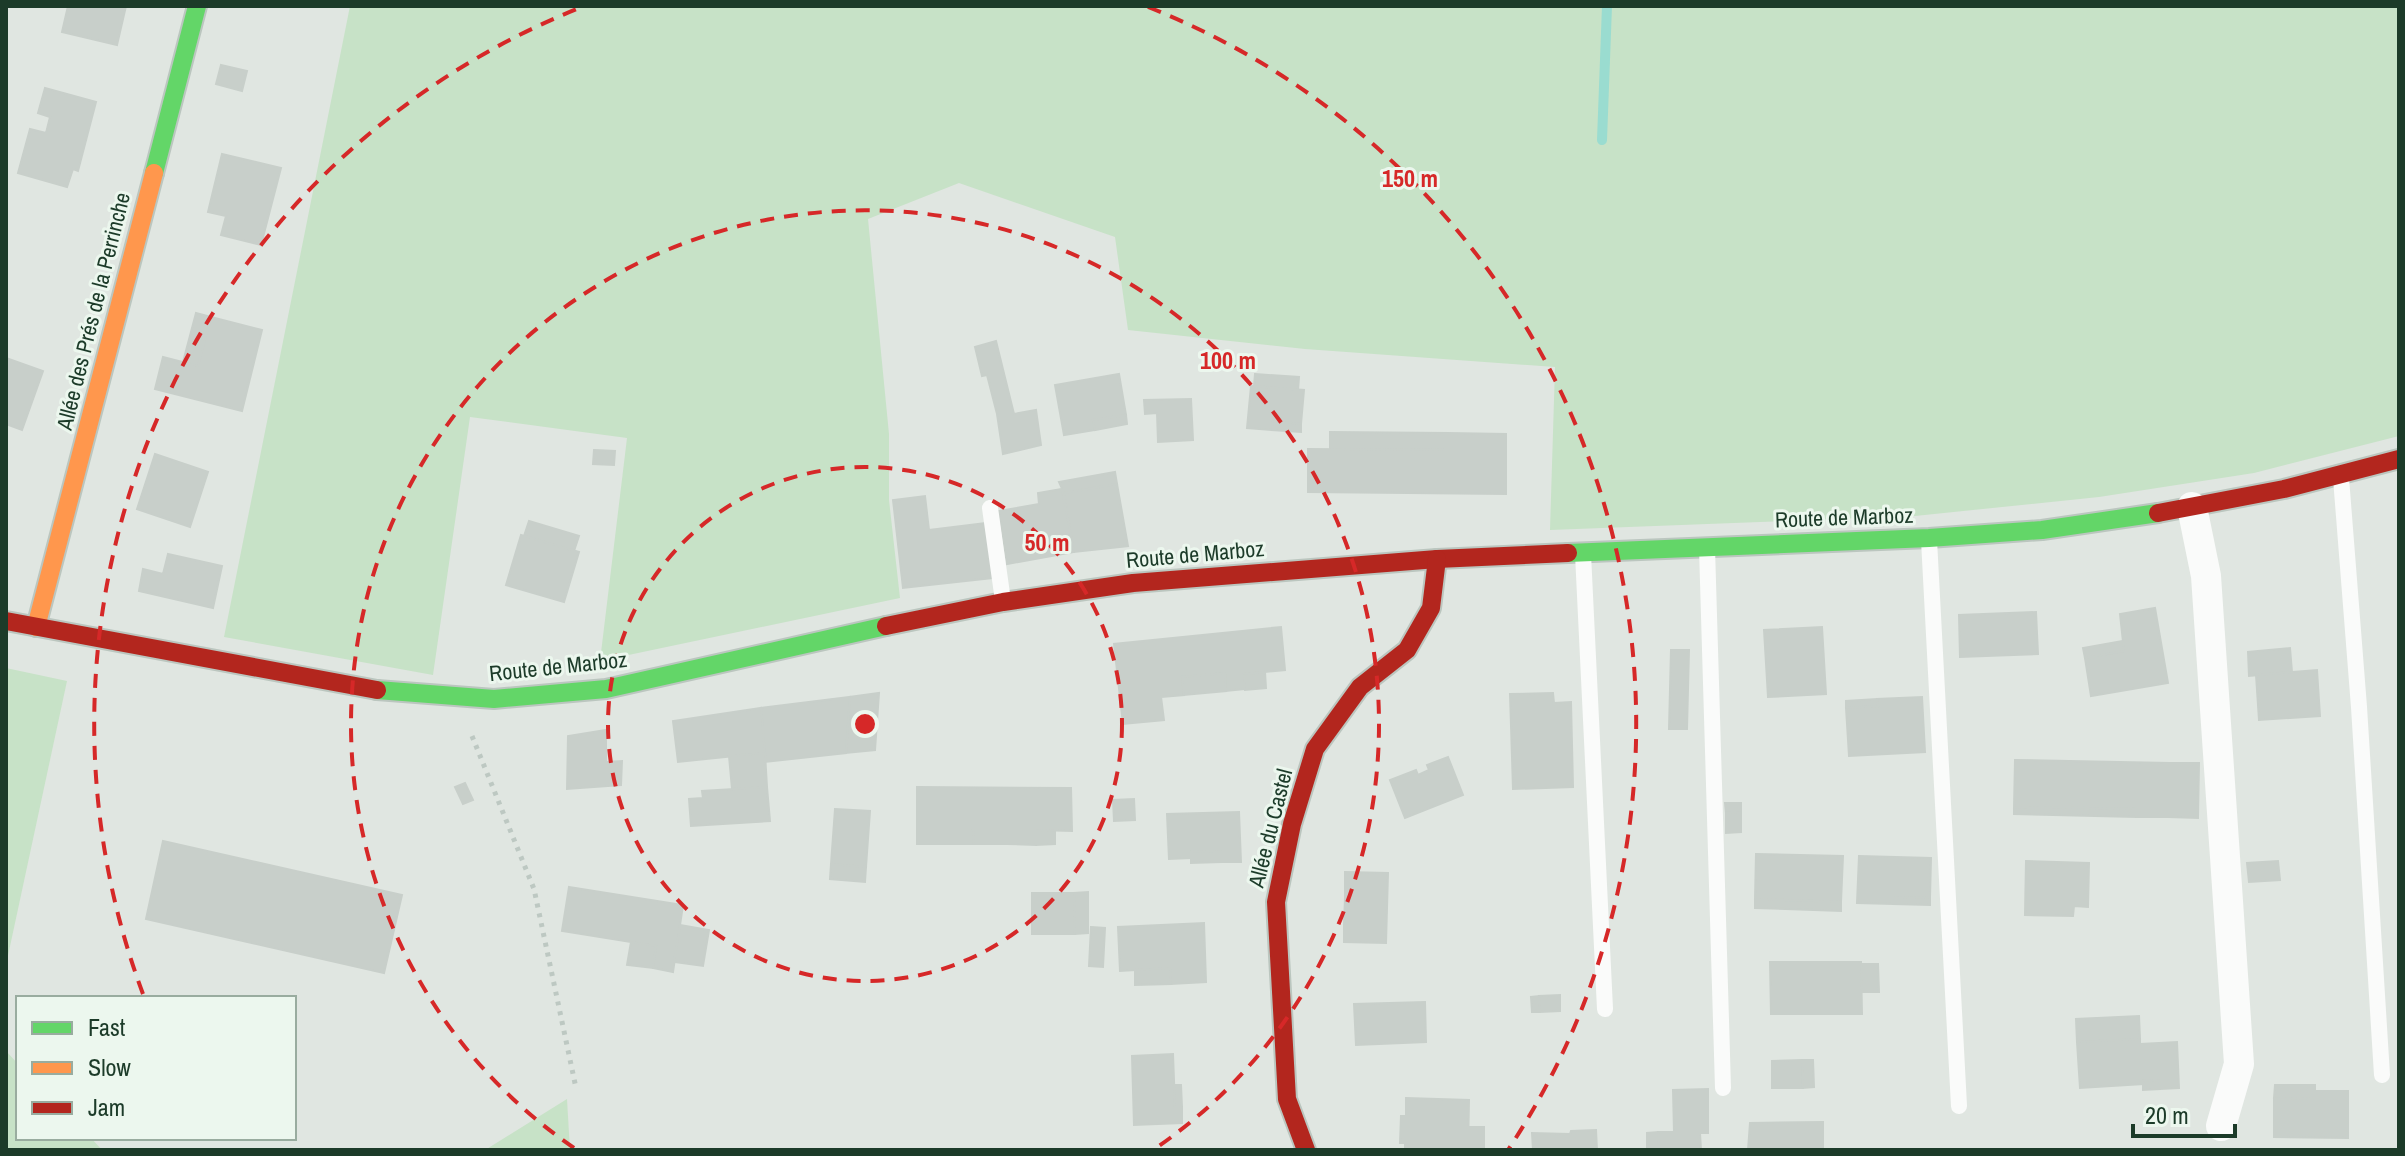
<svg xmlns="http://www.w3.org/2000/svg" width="2405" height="1156" font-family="'Archivo Narrow',sans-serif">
  <rect width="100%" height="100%" fill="#e0e6e1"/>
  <g fill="#c7e2c7">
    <path d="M 350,6 L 2399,6 L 2399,436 L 2254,473 L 2099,497 L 1915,516 L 1550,530 L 1555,367 L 1305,349 L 1128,330 L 1115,237 L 959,183 L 868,219 L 889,434 L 889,500 L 900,598 L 600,661 L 627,438 L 470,417 L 433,675 L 224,637 Z"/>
    <path d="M 6,668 L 67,681 L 6,965 Z"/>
    <path d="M 6,1051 L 18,1064 L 18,1138 L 91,1138 L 102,1150 L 6,1150 Z"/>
    <path d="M 567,1099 L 570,1150 L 485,1150 Z"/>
  </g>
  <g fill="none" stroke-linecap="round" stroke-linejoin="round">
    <path stroke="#9adcd0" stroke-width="10" d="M 1602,140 L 1607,6"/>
  </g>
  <g fill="#c8cfca" stroke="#c8cfca" stroke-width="2">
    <path d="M 68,6 L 126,6 L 117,45 L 62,32 Z"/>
    <path d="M 221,65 L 247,71 L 242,91 L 216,84 Z"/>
    <path d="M 45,88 L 96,102 L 78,171 L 73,169 L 67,187 L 18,173 L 30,129 L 46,133 L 50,117 L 38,113 Z"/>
    <path d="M 222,154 L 281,168 L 261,245 L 221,235 L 226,216 L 208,212 Z"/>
    <path d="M 196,313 L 211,317 L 198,366 L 183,362 Z"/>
    <path d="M 211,317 L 262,330 L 242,411 L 155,389 L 163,357 L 198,366 Z"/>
    <path d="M 996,341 L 1014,414 L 1036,410 L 1041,445 L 1003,454 L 997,414 L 987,375 L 982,376 L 975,347 Z"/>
    <path d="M 6,358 L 43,371 L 22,430 L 6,424 Z"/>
    <path d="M 1119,374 L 1126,415 L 1093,420 L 1095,430 L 1064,435 L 1055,385 Z"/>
    <path d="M 1255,374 L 1299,377 L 1298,390 L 1254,386 Z"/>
    <path d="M 1251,386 L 1304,390 L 1301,424 L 1273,421 L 1272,430 L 1247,428 Z"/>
    <path d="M 1191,399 L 1193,440 L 1158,442 L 1157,413 L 1145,414 L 1144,400 Z"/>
    <path d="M 1126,415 L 1127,424 L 1095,430 L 1093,420 Z"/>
    <path d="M 1273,421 L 1301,424 L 1301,432 L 1272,430 Z"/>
    <path d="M 1330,432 L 1448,433 L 1448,450 L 1330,449 Z"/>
    <path d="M 1448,433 L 1506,434 L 1506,494 L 1308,492 L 1308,449 L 1448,450 Z"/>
    <path d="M 594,450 L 615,451 L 614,465 L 593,464 Z"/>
    <path d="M 155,454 L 208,472 L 190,527 L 137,509 Z"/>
    <path d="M 1115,472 L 1117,484 L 1064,493 L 1059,482 Z"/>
    <path d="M 1117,484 L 1128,546 L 1074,552 L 1064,493 Z"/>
    <path d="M 1062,489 L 1074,552 L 1007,564 L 999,511 L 1039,504 L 1038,493 Z"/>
    <path d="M 925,496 L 929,530 L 985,523 L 992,578 L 903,588 L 893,500 Z"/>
    <path d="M 529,521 L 579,536 L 574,551 L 524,536 Z"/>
    <path d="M 521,535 L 579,552 L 564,602 L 506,585 Z"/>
    <path d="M 168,554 L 222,566 L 213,608 L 139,591 L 143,569 L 163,574 Z"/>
    <path d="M 2155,608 L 2168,683 L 2091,696 L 2085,658 L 2124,651 L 2120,614 Z"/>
    <path d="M 2036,612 L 2038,654 L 1960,657 L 1959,615 Z"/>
    <path d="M 1281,627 L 1285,670 L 1244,674 L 1244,689 L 1226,691 L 1225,673 L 1182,677 L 1184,695 L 1161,697 L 1164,720 L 1123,724 L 1114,644 Z"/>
    <path d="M 1822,627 L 1826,694 L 1768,697 L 1764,630 Z"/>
    <path d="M 2123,641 L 2124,651 L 2085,658 L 2083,648 Z"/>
    <path d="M 2290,648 L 2292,672 L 2249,676 L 2248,652 Z"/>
    <path d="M 1671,650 L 1689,650 L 1687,729 L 1669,729 Z"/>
    <path d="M 2317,670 L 2320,716 L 2259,720 L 2256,675 Z"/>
    <path d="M 1265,672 L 1266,688 L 1245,690 L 1244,674 Z"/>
    <path d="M 1225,673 L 1226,691 L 1184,695 L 1182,677 Z"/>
    <path d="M 879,693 L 875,750 L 846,753 L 850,697 Z"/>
    <path d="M 1553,693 L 1554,703 L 1571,702 L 1573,787 L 1513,789 L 1510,694 Z"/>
    <path d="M 850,697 L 846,753 L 765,762 L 761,708 Z"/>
    <path d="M 1922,697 L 1925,752 L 1849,756 L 1846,708 L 1878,706 L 1877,699 Z"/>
    <path d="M 1877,699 L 1878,706 L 1846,708 L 1846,701 Z"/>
    <path d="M 761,708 L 765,753 L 678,762 L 673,721 Z"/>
    <path d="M 606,730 L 606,762 L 622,761 L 621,785 L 567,789 L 568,736 Z"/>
    <path d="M 765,753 L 767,787 L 732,789 L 729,756 Z"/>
    <path d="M 1448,757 L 1463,795 L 1405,818 L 1390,780 L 1416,770 L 1418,775 L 1429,770 L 1427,765 Z"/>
    <path d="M 2015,760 L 2169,763 L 2169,817 L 2136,817 L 2136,809 L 2014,808 Z"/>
    <path d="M 2169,763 L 2199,763 L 2198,818 L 2169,817 Z"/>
    <path d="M 465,783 L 473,800 L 463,804 L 455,787 Z"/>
    <path d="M 767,787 L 770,821 L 691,826 L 689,799 L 703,798 L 702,791 Z"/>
    <path d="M 917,787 L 1071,788 L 1072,831 L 1036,830 L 1036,845 L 1008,844 L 1008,830 L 973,830 L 974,844 L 917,844 Z"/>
    <path d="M 1134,799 L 1135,820 L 1114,821 L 1113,800 Z"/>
    <path d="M 1725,803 L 1741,803 L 1741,812 L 1726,813 Z"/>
    <path d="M 2040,807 L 2136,809 L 2136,817 L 2014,814 L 2014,808 Z"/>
    <path d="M 835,809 L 870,811 L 866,867 L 831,864 Z"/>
    <path d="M 1239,812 L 1241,862 L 1221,862 L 1221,851 L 1191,852 L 1191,858 L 1169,859 L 1167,814 Z"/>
    <path d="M 1741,812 L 1741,832 L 1726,833 L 1726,813 Z"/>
    <path d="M 973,830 L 1008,830 L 1008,844 L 974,844 Z"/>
    <path d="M 1036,830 L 1055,831 L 1055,844 L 1036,845 Z"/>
    <path d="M 163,841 L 402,895 L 384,973 L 146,919 Z"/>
    <path d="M 1221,851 L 1221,862 L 1191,863 L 1191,852 Z"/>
    <path d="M 1756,854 L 1843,856 L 1841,902 L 1755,899 Z"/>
    <path d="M 1859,856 L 1931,858 L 1930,898 L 1893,897 L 1893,904 L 1857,903 Z"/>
    <path d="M 2026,861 L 2089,863 L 2088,907 L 2074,906 L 2073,916 L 2025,915 Z"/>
    <path d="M 2278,861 L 2280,880 L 2249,882 L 2247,863 Z"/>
    <path d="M 831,864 L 866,867 L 865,882 L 830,879 Z"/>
    <path d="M 1345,872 L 1388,873 L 1386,943 L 1344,942 L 1344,924 L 1353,924 L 1353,897 L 1345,898 Z"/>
    <path d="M 569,887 L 683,905 L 673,972 L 653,968 L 656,946 L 562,931 Z"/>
    <path d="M 1088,892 L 1088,933 L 1075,934 L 1074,893 Z"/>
    <path d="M 1032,893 L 1074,893 L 1075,934 L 1032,934 Z"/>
    <path d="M 1353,897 L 1353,924 L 1344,924 L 1345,898 Z"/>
    <path d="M 1893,897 L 1930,898 L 1930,905 L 1893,904 Z"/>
    <path d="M 1755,899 L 1841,902 L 1841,911 L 1755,908 Z"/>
    <path d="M 1204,923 L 1206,982 L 1171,984 L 1170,968 L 1120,971 L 1118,927 Z"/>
    <path d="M 680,925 L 709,930 L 703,966 L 674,962 Z"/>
    <path d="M 1091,927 L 1105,928 L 1103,967 L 1089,966 Z"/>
    <path d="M 631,942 L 656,946 L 653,968 L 627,965 Z"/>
    <path d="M 1770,962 L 1861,962 L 1862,1014 L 1771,1014 Z"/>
    <path d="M 1862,964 L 1878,964 L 1879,992 L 1861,992 Z"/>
    <path d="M 1170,968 L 1171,984 L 1135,985 L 1135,970 Z"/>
    <path d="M 1560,995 L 1560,1011 L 1540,1012 L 1539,996 Z"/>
    <path d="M 1539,996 L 1540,1012 L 1532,1012 L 1531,997 Z"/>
    <path d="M 1425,1002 L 1426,1042 L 1356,1045 L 1354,1004 Z"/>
    <path d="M 2139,1016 L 2140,1039 L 2077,1042 L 2076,1019 Z"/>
    <path d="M 2140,1039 L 2140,1044 L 2177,1042 L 2179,1088 L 2160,1089 L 2160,1080 L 2143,1081 L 2143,1084 L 2080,1088 L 2077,1042 Z"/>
    <path d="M 1173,1054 L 1175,1107 L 1182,1107 L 1182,1123 L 1134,1125 L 1132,1056 Z"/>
    <path d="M 1802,1060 L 1803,1088 L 1772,1088 L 1772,1061 Z"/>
    <path d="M 1802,1060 L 1813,1060 L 1814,1087 L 1803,1088 Z"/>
    <path d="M 2160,1080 L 2160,1089 L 2143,1090 L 2143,1081 Z"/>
    <path d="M 1174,1085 L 1181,1085 L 1182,1107 L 1175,1107 Z"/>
    <path d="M 2275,1085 L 2315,1085 L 2315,1099 L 2274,1098 Z"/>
    <path d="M 1708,1089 L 1708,1133 L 1700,1133 L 1701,1150 L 1647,1150 L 1659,1148 L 1658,1132 L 1674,1132 L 1673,1090 Z"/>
    <path d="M 2315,1091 L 2348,1091 L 2348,1138 L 2274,1137 L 2274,1098 L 2315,1099 Z"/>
    <path d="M 1406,1098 L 1469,1100 L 1468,1150 L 1405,1150 L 1405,1143 L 1400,1143 L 1401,1116 L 1406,1116 Z"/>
    <path d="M 1823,1122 L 1823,1150 L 1748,1150 L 1750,1123 Z"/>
    <rect x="1468" y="1127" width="16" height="23"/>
    <path d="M 1596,1130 L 1597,1150 L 1533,1150 L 1532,1133 L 1570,1134 L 1571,1131 Z"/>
    <path d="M 1658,1132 L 1659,1148 L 1647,1148 L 1647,1133 Z"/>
  </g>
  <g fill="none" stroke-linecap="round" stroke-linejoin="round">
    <defs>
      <g id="fast">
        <path d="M 154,173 L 197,6"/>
        <path d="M 1568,553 L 1929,538 L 2042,530 L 2158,513"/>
        <path d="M 377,690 L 494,699 L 606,689 L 886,626"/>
      </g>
      <path id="slow" d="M 36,627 L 154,173"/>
      <g id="jam">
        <path d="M 2158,513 L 2284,489 L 2399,459"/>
        <path d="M 6,621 L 377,690"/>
        <path d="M 886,626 L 1003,602 L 1133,583 L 1437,559 L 1568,553"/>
        <path d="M 1306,1150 L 1287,1099 L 1276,902 L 1292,824 L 1315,749 L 1360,687 L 1407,650 L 1431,608 L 1437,559"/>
      </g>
    </defs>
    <use href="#fast" stroke="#bbc6bf" stroke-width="22"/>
    <use href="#slow" stroke="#bbc6bf" stroke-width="22"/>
    <use href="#jam" stroke="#bbc6bf" stroke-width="22"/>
    <path stroke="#bdc8c2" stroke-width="5" stroke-dasharray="4 6" stroke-linecap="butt" d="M 472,736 L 534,889 L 576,1088"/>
    <g stroke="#fafbfa" stroke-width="16">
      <path d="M 2341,478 L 2359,707 L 2382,1075"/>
      <path d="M 990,508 L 1003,601"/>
      <path d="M 1929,540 L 1959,1106"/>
      <path d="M 1707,548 L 1723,1088"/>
      <path d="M 1583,554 L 1605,1009"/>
    </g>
    <path stroke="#fafbfa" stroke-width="30" d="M 2192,507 L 2206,576 L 2239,1064 L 2221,1126"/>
    <use href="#fast" stroke="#63d668" stroke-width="18"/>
    <use href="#slow" stroke="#ff974d" stroke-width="18"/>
    <use href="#jam" stroke="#b3261e" stroke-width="18"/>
  </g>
  <g fill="none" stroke="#d62828" stroke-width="4" stroke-dasharray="14 10">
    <circle cx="865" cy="724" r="257"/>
    <path d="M574 1148A514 514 0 1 1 1156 1148"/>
    <path d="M143 994A771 771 0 0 1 582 7M1148 7A771 771 0 0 1 1508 1150"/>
  </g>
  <g text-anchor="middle" stroke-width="6" stroke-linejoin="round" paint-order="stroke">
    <g font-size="22" fill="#1c3b29" stroke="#ecf7ee">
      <text transform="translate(93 311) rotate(-76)" y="8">Allée des Prés de la Perrinche</text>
      <text transform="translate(1844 517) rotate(-2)" y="8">Route de Marboz</text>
      <text transform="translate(1195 554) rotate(-5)" y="8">Route de Marboz</text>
      <text transform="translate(558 666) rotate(-6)" y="8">Route de Marboz</text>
      <text transform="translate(1270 828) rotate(-76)" y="8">Allée du Castel</text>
    </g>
  </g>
  <circle cx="865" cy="724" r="12" fill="#d62828" stroke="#ecf7ee" stroke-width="4"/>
  <g font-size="24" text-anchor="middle" font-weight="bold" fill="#d62828" stroke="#ecf7ee" stroke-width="6" stroke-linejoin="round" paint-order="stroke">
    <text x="1410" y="187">150 m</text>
    <text x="1228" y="369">100 m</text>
    <text x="1047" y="551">50 m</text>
  </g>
  <rect width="2405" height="1156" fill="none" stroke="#1c3b29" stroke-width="16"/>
  <rect x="16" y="996" width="280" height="144" fill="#ecf7ee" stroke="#99ac9f" stroke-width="2"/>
  <rect x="32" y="1022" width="40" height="12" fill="#63d668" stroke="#99ac9f" stroke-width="2"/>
  <text x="88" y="1036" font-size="24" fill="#1c3b29">Fast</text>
  <rect x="32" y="1062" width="40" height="12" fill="#ff974d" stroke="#99ac9f" stroke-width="2"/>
  <text x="88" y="1076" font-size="24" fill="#1c3b29">Slow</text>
  <rect x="32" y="1102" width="40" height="12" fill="#b3261e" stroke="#99ac9f" stroke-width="2"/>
  <text x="88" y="1116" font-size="24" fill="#1c3b29">Jam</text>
  <path d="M2133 1124v12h102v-12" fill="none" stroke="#1c3b29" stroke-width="4"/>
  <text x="2145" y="1124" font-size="24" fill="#1c3b29" stroke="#ecf7ee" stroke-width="6" paint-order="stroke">20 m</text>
</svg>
